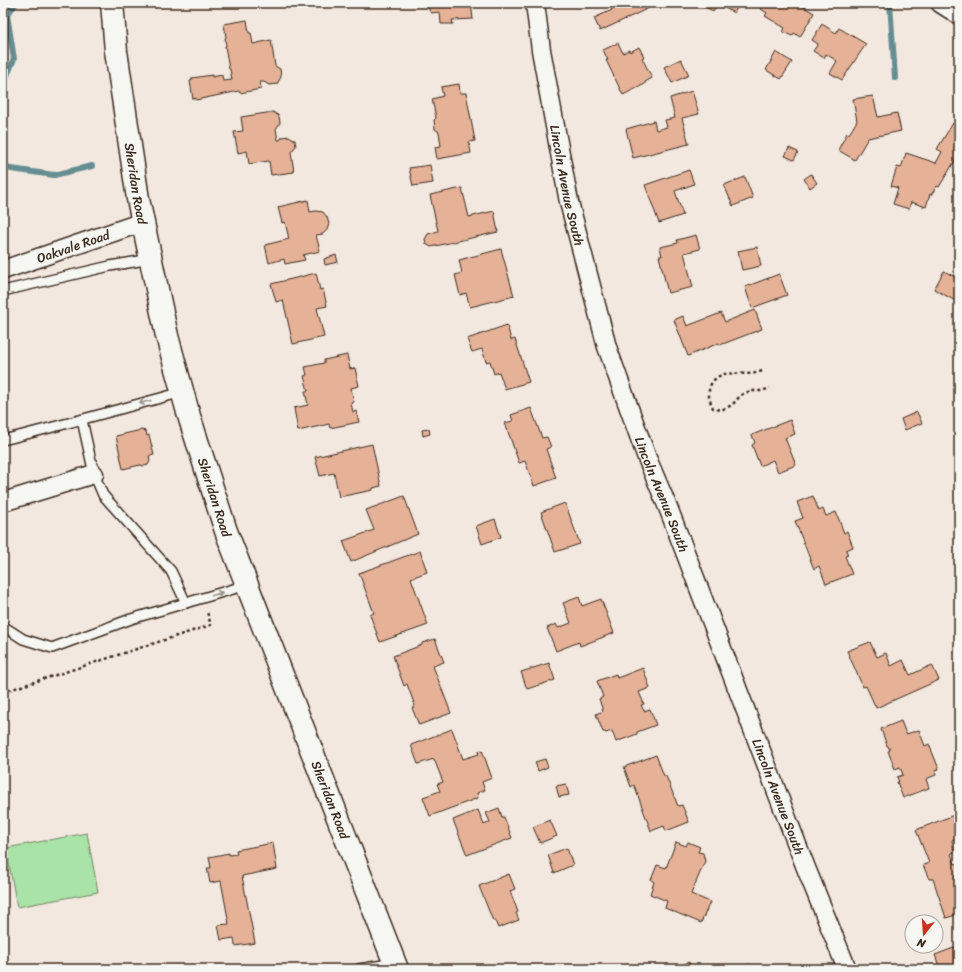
<svg xmlns="http://www.w3.org/2000/svg" width="962" height="972" font-family="Sriracha,sans-serif">
  <rect width="100%" height="100%" fill="#f3e8e0"/>
  <filter id="ink" filterUnits="userSpaceOnUse"><feTurbulence type="fractalNoise" baseFrequency=".025" numOctaves="2"/><feDisplacementMap in="SourceGraphic" scale="8" xChannelSelector="R" yChannelSelector="G"/><feConvolveMatrix kernelMatrix="1 2 1 2 8 2 1 2 1" color-interpolation-filters="sRGB"/></filter>
  <g filter="url(#ink)">
    <path fill="#a9e3a8" stroke="#728663" d="M 87,833 L 98,892 L 17,907 L 6,848 Z"/>
    <g fill="none" stroke-linecap="round" stroke-linejoin="round">
      <g stroke="#668e92" stroke-width="6">
        <path d="M 890,3 L 895,78"/>
        <path d="M 3,85 L 14,59 L 7,15 L 16,3"/>
        <path d="M 3,164 L 11,169 L 54,175 L 92,166"/>
      </g>
    </g>
    <g fill="#e5b297" stroke="#3b2a1e">
      <path d="M 418,3 L 471,3 L 473,19 L 452,20 L 453,24 L 441,24 L 440,12 L 431,13 L 429,10 L 428,5 L 418,6 Z"/>
      <path d="M 609,3 L 649,3 L 651,7 L 600,31 L 594,18 L 612,10 Z"/>
      <path d="M 697,3 L 740,3 L 734,13 L 718,4 L 713,11 Z"/>
      <path d="M 764,3 L 797,3 L 814,13 L 800,37 L 794,33 L 792,36 L 783,32 L 785,28 L 765,16 L 767,13 L 761,9 Z"/>
      <path d="M 247,20 L 249,33 L 251,33 L 253,44 L 271,40 L 275,66 L 280,69 L 281,77 L 277,84 L 269,85 L 264,82 L 260,82 L 261,89 L 240,93 L 239,91 L 196,100 L 196,98 L 193,99 L 190,81 L 192,80 L 192,78 L 212,75 L 212,77 L 222,75 L 223,81 L 232,80 L 230,69 L 229,69 L 225,46 L 226,46 L 225,38 L 226,37 L 224,24 Z"/>
      <path d="M 822,24 L 836,33 L 839,28 L 866,44 L 842,80 L 830,73 L 837,61 L 826,54 L 824,58 L 813,51 L 818,44 L 812,40 Z"/>
      <path d="M 618,43 L 623,53 L 629,50 L 630,52 L 639,47 L 644,57 L 642,58 L 652,78 L 645,82 L 645,84 L 623,95 L 606,60 L 608,60 L 603,50 Z"/>
      <path d="M 776,52 L 792,62 L 781,79 L 766,70 Z"/>
      <path d="M 681,59 L 689,75 L 672,83 L 664,67 Z"/>
      <path d="M 459,84 L 460,93 L 466,93 L 475,141 L 469,142 L 471,153 L 437,159 L 435,147 L 441,146 L 439,132 L 435,129 L 434,120 L 436,118 L 432,99 L 443,96 L 441,87 Z"/>
      <path d="M 692,91 L 699,114 L 682,118 L 689,144 L 633,158 L 626,129 L 654,121 L 656,130 L 667,127 L 665,120 L 675,118 L 670,98 Z"/>
      <path d="M 873,96 L 878,117 L 897,113 L 901,131 L 868,138 L 855,160 L 838,150 L 847,133 L 849,134 L 857,121 L 853,99 Z"/>
      <path d="M 273,112 L 279,116 L 280,123 L 276,129 L 278,140 L 280,140 L 282,137 L 289,136 L 295,140 L 296,146 L 291,152 L 294,172 L 271,175 L 269,161 L 249,164 L 247,151 L 238,153 L 234,132 L 243,131 L 241,117 Z"/>
      <path d="M 953,123 L 959,127 L 959,154 L 939,187 L 937,186 L 931,195 L 930,194 L 926,207 L 911,202 L 909,209 L 893,204 L 898,188 L 891,186 L 897,167 L 901,168 L 906,153 L 936,163 L 942,152 L 937,149 Z"/>
      <path d="M 789,148 L 798,152 L 794,160 L 785,156 Z"/>
      <path d="M 430,165 L 433,183 L 413,186 L 409,168 Z"/>
      <path d="M 689,170 L 694,184 L 675,191 L 683,215 L 659,223 L 645,185 Z"/>
      <path d="M 811,174 L 817,183 L 810,188 L 804,179 Z"/>
      <path d="M 745,177 L 753,198 L 733,206 L 724,185 Z"/>
      <path d="M 462,188 L 469,217 L 494,211 L 498,232 L 431,247 L 426,244 L 425,239 L 428,234 L 438,231 L 430,195 Z"/>
      <path d="M 308,200 L 310,212 L 316,211 L 323,212 L 327,217 L 329,224 L 327,230 L 323,234 L 316,235 L 320,251 L 303,255 L 305,260 L 285,264 L 284,259 L 269,263 L 265,245 L 289,239 L 285,222 L 282,223 L 278,207 Z"/>
      <path d="M 696,235 L 700,249 L 684,253 L 693,287 L 668,293 L 659,256 L 662,256 L 660,247 L 678,243 L 677,240 Z"/>
      <path d="M 757,247 L 761,266 L 742,270 L 738,251 Z"/>
      <path d="M 501,249 L 514,296 L 470,307 L 466,293 L 460,295 L 455,275 L 462,273 L 459,260 Z"/>
      <path d="M 336,255 L 338,262 L 325,265 L 324,259 Z"/>
      <path d="M 944,271 L 959,279 L 959,303 L 934,289 Z"/>
      <path d="M 316,273 L 320,290 L 323,289 L 327,306 L 317,308 L 324,337 L 293,344 L 283,300 L 276,302 L 271,284 Z"/>
      <path d="M 779,274 L 787,295 L 752,308 L 745,287 Z"/>
      <path d="M 755,310 L 762,329 L 720,345 L 719,343 L 688,356 L 674,320 L 683,316 L 687,326 L 721,313 L 725,322 Z"/>
      <path d="M 507,325 L 511,340 L 515,339 L 529,382 L 505,389 L 499,372 L 494,374 L 490,361 L 486,362 L 482,349 L 472,352 L 467,339 Z"/>
      <path d="M 347,355 L 350,369 L 355,368 L 359,386 L 351,388 L 354,402 L 351,403 L 353,412 L 356,411 L 359,422 L 330,428 L 329,424 L 298,431 L 294,408 L 308,405 L 305,391 L 308,391 L 304,376 L 307,375 L 305,367 L 324,363 L 324,360 Z"/>
      <path d="M 531,408 L 542,438 L 547,437 L 551,447 L 546,449 L 556,478 L 534,486 L 525,461 L 519,463 L 505,423 L 513,421 L 511,415 Z"/>
      <path d="M 917,412 L 922,423 L 905,430 L 901,419 Z"/>
      <path d="M 790,420 L 795,434 L 785,438 L 796,465 L 778,472 L 773,460 L 760,466 L 752,445 L 755,443 L 752,435 Z"/>
      <path d="M 429,429 L 430,434 L 423,436 L 422,430 Z"/>
      <path d="M 141,430 L 146,431 L 147,436 L 149,435 L 154,455 L 149,456 L 150,461 L 148,465 L 144,466 L 140,465 L 123,469 L 116,436 Z"/>
      <path d="M 372,444 L 381,486 L 373,488 L 373,490 L 339,497 L 334,473 L 320,476 L 315,457 Z"/>
      <path d="M 404,496 L 418,534 L 351,562 L 343,541 L 374,530 L 366,510 Z"/>
      <path d="M 813,496 L 819,511 L 823,509 L 826,516 L 836,512 L 844,533 L 847,531 L 853,547 L 846,550 L 848,555 L 845,556 L 852,574 L 826,584 L 819,566 L 814,569 L 795,521 L 803,518 L 797,502 Z"/>
      <path d="M 565,503 L 580,544 L 555,552 L 541,512 Z"/>
      <path d="M 495,519 L 501,537 L 482,544 L 476,526 Z"/>
      <path d="M 420,551 L 427,572 L 411,578 L 428,625 L 380,642 L 370,615 L 374,613 L 359,573 Z"/>
      <path d="M 579,597 L 582,606 L 601,599 L 614,633 L 580,646 L 579,642 L 556,651 L 547,628 L 556,624 L 558,628 L 571,623 L 563,603 Z"/>
      <path d="M 435,639 L 444,662 L 433,666 L 451,713 L 419,725 L 412,708 L 415,706 L 407,684 L 404,686 L 393,656 L 422,645 L 422,643 Z"/>
      <path d="M 870,642 L 877,657 L 886,653 L 891,666 L 903,660 L 910,675 L 932,665 L 939,680 L 876,708 L 866,686 L 863,687 L 847,651 Z"/>
      <path d="M 549,663 L 555,680 L 527,689 L 521,672 Z"/>
      <path d="M 643,668 L 650,688 L 639,692 L 644,704 L 641,705 L 644,711 L 650,709 L 656,725 L 637,732 L 637,734 L 616,742 L 612,731 L 606,733 L 605,732 L 603,732 L 596,714 L 603,711 L 599,699 L 603,697 L 597,681 L 616,674 L 617,678 Z"/>
      <path d="M 901,721 L 906,734 L 919,730 L 925,746 L 929,744 L 939,769 L 935,770 L 936,775 L 926,779 L 929,788 L 903,798 L 897,782 L 899,782 L 897,777 L 903,775 L 900,767 L 895,769 L 888,751 L 890,750 L 888,746 L 887,746 L 881,729 Z"/>
      <path d="M 452,729 L 463,759 L 479,754 L 478,751 L 482,750 L 492,778 L 482,782 L 485,790 L 477,793 L 478,798 L 430,816 L 423,797 L 440,791 L 437,784 L 443,782 L 434,759 L 418,764 L 411,745 Z"/>
      <path d="M 656,755 L 664,776 L 666,776 L 678,806 L 682,805 L 689,822 L 666,831 L 664,826 L 651,831 L 634,785 L 631,787 L 624,767 Z"/>
      <path d="M 545,759 L 548,767 L 538,771 L 535,762 Z"/>
      <path d="M 566,784 L 569,795 L 559,797 L 556,786 Z"/>
      <path d="M 499,808 L 502,817 L 504,817 L 512,838 L 467,855 L 453,820 L 478,810 L 484,825 L 490,822 L 486,813 Z"/>
      <path d="M 959,813 L 959,837 L 952,840 L 954,852 L 951,854 L 955,864 L 959,863 L 959,914 L 946,918 L 933,879 L 929,879 L 923,865 L 929,863 L 916,830 Z"/>
      <path d="M 550,820 L 557,836 L 540,843 L 533,827 Z"/>
      <path d="M 676,842 L 686,846 L 688,842 L 700,847 L 698,852 L 703,853 L 705,861 L 691,894 L 710,902 L 701,923 L 665,908 L 667,901 L 650,894 L 654,882 L 651,880 L 657,865 L 666,868 Z"/>
      <path d="M 273,843 L 277,869 L 242,876 L 255,943 L 235,946 L 234,938 L 221,940 L 218,925 L 229,924 L 221,881 L 210,883 L 207,868 L 211,868 L 209,857 L 229,853 L 229,855 L 237,854 L 236,850 Z"/>
      <path d="M 567,848 L 573,865 L 554,873 L 548,855 Z"/>
      <path d="M 509,874 L 515,889 L 510,891 L 518,912 L 516,913 L 519,920 L 498,928 L 495,921 L 493,921 L 479,886 Z"/>
      <path d="M 959,946 L 959,967 L 954,969 L 940,969 L 935,955 Z"/>
      <path d="M 689,962 L 692,969 L 671,969 Z"/>
      <path d="M 750,964 L 751,969 L 737,969 Z"/>
    </g>
    <g fill="none" stroke-linecap="round" stroke-linejoin="round">
      <defs>
        <g id="lane">
          <path d="M 3,291 L 110,266 L 151,259"/>
          <path d="M 82,420 L 94,474 L 103,495 L 171,571 L 186,603"/>
          <path d="M 3,440 C 63,425 123,408 183,392"/>
          <path d="M 3,626 L 23,639 L 52,648 L 131,619 L 247,585"/>
          <path d="M 359,969 L 395,963"/>
        </g>
        <g id="street">
          <path id="s1" d="M 535,3 L 541,50 L 569,202 L 607,347 L 647,458 L 669,510 L 806,868 L 847,969"/>
          <path d="M 940,3 L 959,15"/>
          <path id="s2" d="M 3,270 L 143,222"/>
          <path d="M 3,502 L 94,474"/>
        </g>
        <g id="secondary">
          <path id="s3" d="M 112,3 L 116,51 L 138,199 L 167,336 L 189,416 L 226,531 L 397,969"/>
        </g>
      </defs>
      <use href="#lane" stroke="#3b2a1e" stroke-width="12"/>
      <use href="#street" stroke="#3b2a1e" stroke-width="21"/>
      <use href="#secondary" stroke="#3b2a1e" stroke-width="25"/>
      <g stroke="#3b2a1e" stroke-width="2.5" stroke-dasharray="3 3" stroke-linecap="butt">
        <path d="M 762,371 C 745,379 722,365 711,384 C 707,392 709,400 713,408 L 721,410 L 732,405 L 741,395 L 750,391 L 762,391 L 770,388"/>
        <path d="M 3,692 L 211,625 L 207,612"/>
      </g>
      <use href="#lane" stroke="#f6f6f2" stroke-width="9"/>
      <use href="#street" stroke="#f6f6f2" stroke-width="18"/>
      <use href="#secondary" stroke="#f6f6f2" stroke-width="22"/>
    </g>
    <defs><path id="oneway-shaft" d="M-6 0H5M1.5-3L5.5 0L1.5 3" fill="none" stroke-width="1.6" stroke-linecap="round" stroke-linejoin="round"/></defs>
    <g stroke="#989088">
      <use href="#oneway-shaft" transform="translate(145 402) rotate(166)"/>
      <use href="#oneway-shaft" transform="translate(217 594) rotate(-16)"/>
    </g>
  </g>
  <g text-anchor="middle" stroke-width="3" stroke-linejoin="round" paint-order="stroke">
    <g font-size="13" fill="#3b2a1e" stroke="#f6f6f2">
      <text dy="5" stroke="none"><textPath href="#s3" startOffset="182">Sheridan Road</textPath></text>
      <text dy="5" stroke="none"><textPath href="#s1" startOffset="185">Lincoln Avenue South</textPath></text>
      <text dy="5" stroke="none"><textPath href="#s2" startOffset="74">Oakvale Road</textPath></text>
      <text dy="5" stroke="none"><textPath href="#s1" startOffset="509">Lincoln Avenue South</textPath></text>
      <text dy="5" stroke="none"><textPath href="#s3" startOffset="506">Sheridan Road</textPath></text>
      <text dy="5" stroke="none"><textPath href="#s1" startOffset="833">Lincoln Avenue South</textPath></text>
      <text dy="5" stroke="none"><textPath href="#s3" startOffset="830">Sheridan Road</textPath></text>
    </g>
  </g>
  <rect width="962" height="972" fill="none" stroke="#f6f6f2" stroke-width="16"/>
  <rect x="8" y="8" width="946" height="956" fill="none" stroke="#3b2a1e" stroke-width="1.5" filter="url(#ink)"/>
  <g transform="translate(924 934) rotate(197)"><circle r="19" fill="#f6f6f2" stroke="#aba49d"/>
  <path d="M0-3L7 15L0 10L-7 15Z" fill="#c8321e"/>
  <text y="-6" font-size="11" font-weight="bold" text-anchor="middle" fill="#3b2a1e">N</text>
  </g>
</svg>
